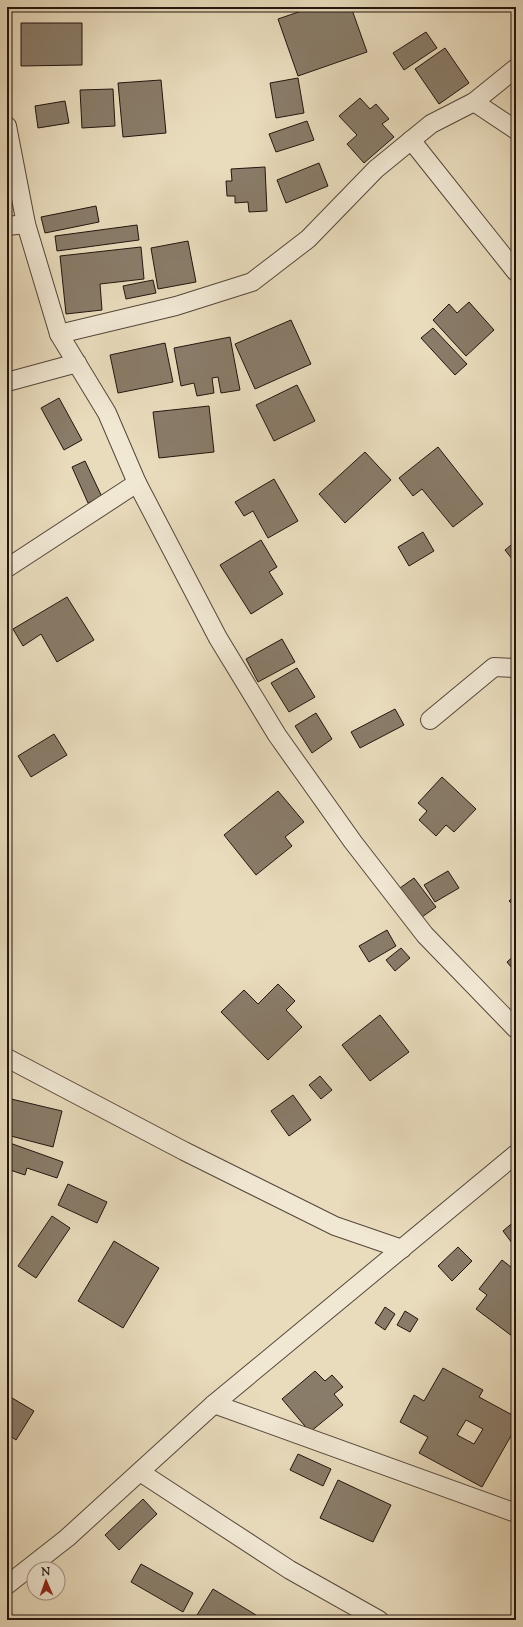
<svg xmlns="http://www.w3.org/2000/svg" width="523" height="1627" font-family="'Sorts Mill Goudy',serif">
  <rect width="100%" height="100%" fill="#e9dcbd"/>
  <filter id="stains"><feTurbulence type="fractalNoise" baseFrequency=".005" numOctaves="4"/><feColorMatrix values="0 0 0 0 .2 0 0 0 0 .09 0 0 0 0 .02 0 0 0 .5 -.17"/></filter>
  <radialGradient id="worn" r=".72"><stop offset=".6" stop-color="#630" stop-opacity="0"/><stop offset="1" stop-color="#630" stop-opacity=".3"/></radialGradient>
  <g fill="#897c69" stroke="#22150f" fill-rule="evenodd">
    <rect x="25" y="7" width="44" height="2"/>
    <path d="M 313,7 L 351,7 L 367,52 L 298,76 L 278,19 Z"/>
    <path d="M 21,23 L 82,23 L 82,65 L 21,66 Z"/>
    <path d="M 426,32 L 437,48 L 404,70 L 393,53 Z"/>
    <path d="M 445,48 L 469,83 L 439,104 L 415,69 Z"/>
    <path d="M 298,78 L 304,113 L 276,118 L 270,83 Z"/>
    <path d="M 161,80 L 166,133 L 123,137 L 118,83 Z"/>
    <path d="M 113,89 L 115,126 L 82,128 L 80,90 Z"/>
    <path d="M 360,98 L 370,109 L 376,104 L 389,119 L 382,124 L 394,137 L 364,163 L 347,144 L 357,135 L 339,116 Z"/>
    <path d="M 65,101 L 69,123 L 38,128 L 35,106 Z"/>
    <path d="M 307,121 L 314,140 L 276,152 L 269,134 Z"/>
    <path d="M 319,163 L 328,186 L 286,203 L 277,180 Z"/>
    <path d="M 265,167 L 267,211 L 249,212 L 248,202 L 235,203 L 235,196 L 227,196 L 226,181 L 232,181 L 231,169 Z"/>
    <path d="M 96,206 L 99,222 L 45,233 L 41,217 Z"/>
    <path d="M 137,225 L 139,240 L 57,251 L 55,236 Z"/>
    <path d="M 188,241 L 196,282 L 158,289 L 151,248 Z"/>
    <path d="M 141,247 L 144,279 L 100,284 L 102,310 L 66,314 L 60,256 Z"/>
    <path d="M 153,280 L 156,293 L 126,299 L 123,286 Z"/>
    <path d="M 469,302 L 494,330 L 466,356 L 433,320 L 449,304 L 457,313 Z"/>
    <path d="M 291,320 L 311,364 L 255,389 L 235,344 Z"/>
    <path d="M 433,328 L 467,364 L 455,375 L 421,338 Z"/>
    <path d="M 230,337 L 240,390 L 221,393 L 218,377 L 212,378 L 214,393 L 197,396 L 194,383 L 181,386 L 174,348 Z"/>
    <path d="M 165,343 L 173,382 L 118,393 L 110,355 Z"/>
    <path d="M 297,385 L 315,421 L 274,441 L 256,405 Z"/>
    <path d="M 59,398 L 82,440 L 64,450 L 41,408 Z"/>
    <path d="M 209,406 L 214,452 L 159,458 L 153,412 Z"/>
    <path d="M 438,447 L 483,504 L 453,527 L 422,489 L 413,496 L 399,478 Z"/>
    <path d="M 365,452 L 391,480 L 345,523 L 319,494 Z"/>
    <path d="M 85,461 L 102,497 L 88,503 L 72,467 Z"/>
    <path d="M 274,479 L 298,521 L 268,538 L 253,511 L 244,516 L 235,502 Z"/>
    <path d="M 423,532 L 434,551 L 409,566 L 398,547 Z"/>
    <path d="M 261,540 L 277,567 L 269,572 L 283,594 L 251,614 L 220,565 Z"/>
    <path d="M 516,541 L 516,564 L 505,550 Z"/>
    <path d="M 67,597 L 94,640 L 57,662 L 41,634 L 23,646 L 13,629 Z"/>
    <path d="M 282,639 L 295,662 L 258,682 L 246,659 Z"/>
    <path d="M 297,668 L 315,697 L 289,712 L 271,683 Z"/>
    <path d="M 395,709 L 404,725 L 360,748 L 351,732 Z"/>
    <path d="M 316,713 L 332,739 L 312,753 L 295,726 Z"/>
    <path d="M 54,734 L 67,755 L 31,777 L 18,756 Z"/>
    <path d="M 442,777 L 476,809 L 454,832 L 446,825 L 436,836 L 419,820 L 427,811 L 418,803 Z"/>
    <path d="M 278,791 L 304,822 L 285,837 L 292,846 L 256,875 L 224,835 Z"/>
    <path d="M 448,871 L 459,888 L 435,902 L 424,885 Z"/>
    <path d="M 414,878 L 436,907 L 422,917 L 400,888 Z"/>
    <path d="M 516,894 L 516,908 L 509,901 Z"/>
    <path d="M 387,930 L 396,946 L 369,962 L 359,946 Z"/>
    <path d="M 401,948 L 410,958 L 395,971 L 386,960 Z"/>
    <path d="M 516,954 L 516,973 L 507,962 Z"/>
    <path d="M 278,984 L 295,1001 L 286,1010 L 302,1027 L 268,1060 L 221,1012 L 244,990 L 258,1004 Z"/>
    <path d="M 380,1015 L 409,1052 L 370,1081 L 342,1045 Z"/>
    <path d="M 320,1076 L 332,1090 L 321,1099 L 309,1085 Z"/>
    <path d="M 293,1095 L 311,1120 L 289,1136 L 271,1111 Z"/>
    <path d="M 7,1098 L 62,1111 L 53,1147 L 7,1135 Z"/>
    <path d="M 7,1142 L 63,1162 L 57,1178 L 27,1168 L 25,1175 L 7,1169 Z"/>
    <path d="M 68,1184 L 107,1202 L 97,1223 L 58,1205 Z"/>
    <path d="M 52,1216 L 70,1228 L 36,1278 L 18,1266 Z"/>
    <path d="M 516,1220 L 516,1247 L 515,1247 L 503,1231 Z"/>
    <path d="M 114,1241 L 159,1268 L 123,1328 L 78,1301 Z"/>
    <path d="M 458,1247 L 472,1261 L 452,1281 L 438,1266 Z"/>
    <path d="M 502,1260 L 516,1271 L 516,1339 L 476,1309 L 487,1295 L 479,1289 Z"/>
    <path d="M 385,1307 L 395,1314 L 385,1330 L 375,1323 Z"/>
    <path d="M 405,1311 L 418,1319 L 410,1332 L 397,1325 Z"/>
    <path d="M 443,1368 L 483,1390 L 479,1397 L 516,1417 L 516,1427 L 482,1487 L 419,1453 L 428,1437 L 400,1422 L 414,1395 L 424,1401 ZM 466,1420 L 483,1429 L 474,1444 L 457,1435 Z"/>
    <path d="M 315,1371 L 325,1381 L 332,1375 L 343,1387 L 334,1394 L 343,1405 L 310,1432 L 282,1399 Z"/>
    <path d="M 7,1395 L 34,1411 L 16,1440 L 7,1434 Z"/>
    <path d="M 298,1454 L 331,1469 L 323,1486 L 290,1470 Z"/>
    <path d="M 338,1480 L 391,1505 L 373,1542 L 320,1518 Z"/>
    <path d="M 143,1499 L 157,1514 L 119,1550 L 105,1535 Z"/>
    <path d="M 141,1564 L 193,1593 L 183,1612 L 131,1582 Z"/>
    <path d="M 213,1589 L 256,1615 L 252,1620 L 194,1620 Z"/>
  </g>
  <g fill="none" stroke-linecap="round" stroke-linejoin="round">
    <defs>
      <g id="minor">
        <path d="M 474,102 L 516,130"/>
        <path d="M 7,126 L 26,224 L 59,334 L 107,413 L 137,483 L 218,638 L 277,735 L 353,842 L 425,935 L 516,1029"/>
        <path d="M 411,140 L 516,272"/>
        <path d="M 7,226 L 26,224"/>
        <path d="M 59,334 L 176,306 L 252,282 L 308,239 L 376,169 L 431,124 L 474,102 L 516,68"/>
        <path d="M 7,382 L 77,363"/>
        <path d="M 7,568 L 137,483"/>
        <path d="M 430,720 L 494,667 L 516,668"/>
        <path d="M 7,1058 L 184,1151 L 335,1226 L 402,1249"/>
        <path d="M 214,1404 L 516,1513"/>
        <path d="M 140,1472 L 290,1570 L 379,1620"/>
        <path d="M 7,1585 L 67,1538 L 214,1404 L 516,1154"/>
      </g>
    </defs>
    <use href="#minor" stroke="#54473a" stroke-width="20"/>
    <use href="#minor" stroke="#f1e8d4" stroke-width="18"/>
  </g>
  <rect width="523" height="1627" fill="none" stroke="#e9dcbd" stroke-width="24"/>
  <rect x="8" y="8" width="507" height="1611" fill="none" stroke="#22150f" stroke-width="2"/>
  <rect x="12" y="12" width="499" height="1603" fill="none" stroke="#22150f"/>
  <g transform="translate(46 1581) rotate(358)"><circle r="19" fill="#f1e8d4" stroke="#9e9485"/>
  <path d="M0-3L7 15L0 10L-7 15Z" fill="#8f2418"/>
  <text y="-6" font-size="11" font-weight="bold" text-anchor="middle" fill="#22150f">N</text>
  </g>
  <rect width="100%" height="100%" filter="url(#stains)"/>
  <rect width="100%" height="100%" fill="url(#worn)"/>
</svg>
